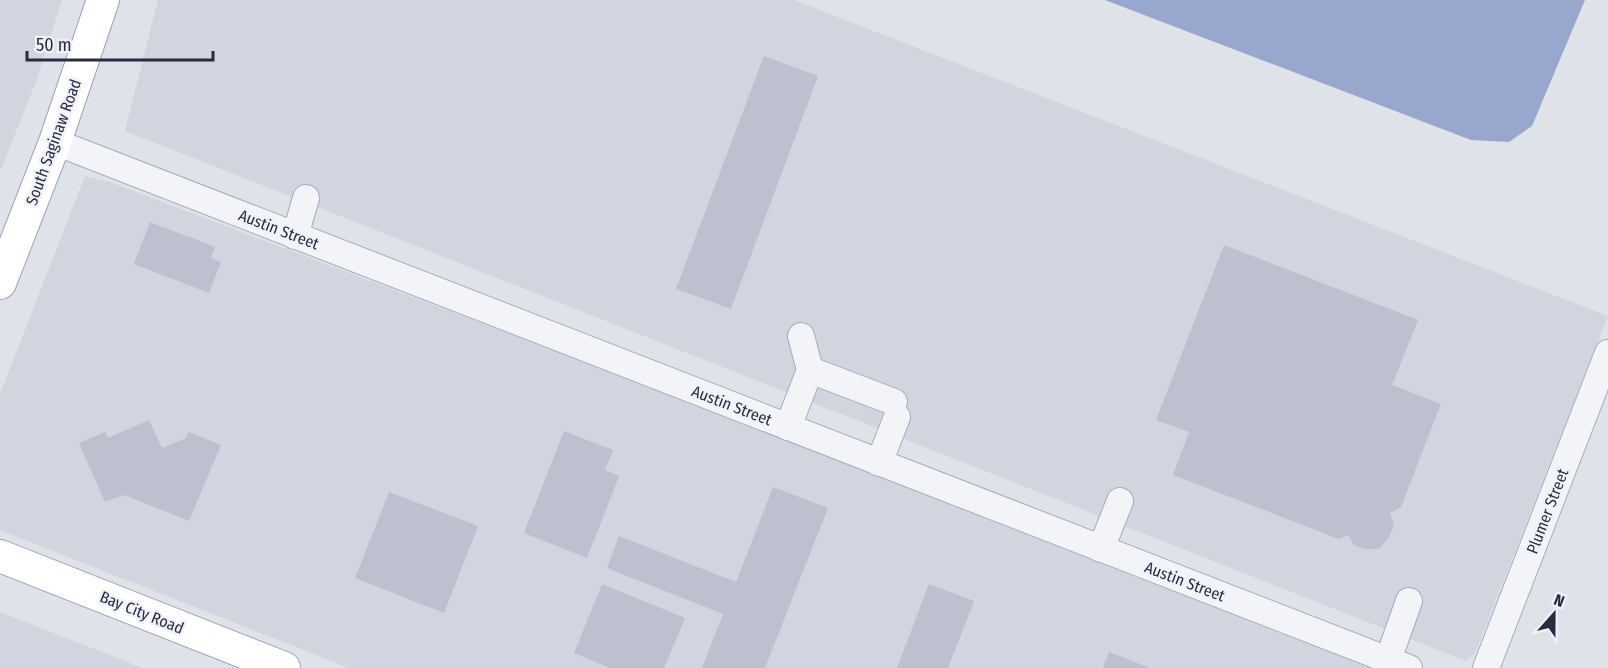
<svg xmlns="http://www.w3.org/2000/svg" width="1608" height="668" font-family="'Fira Sans Condensed',sans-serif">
  <rect width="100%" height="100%" fill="#e0e2ea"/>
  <g fill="#d2d4e0">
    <path d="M 0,0 L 62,0 L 37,79 L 0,172 Z"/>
    <path d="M 158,0 L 794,0 L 1608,316 L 1475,653 L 1466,661 L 125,131 Z"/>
    <path d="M 85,176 L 110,182 L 581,361 L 1370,668 L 349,668 L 0,530 L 0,394 Z"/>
    <path d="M 0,612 L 143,668 L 0,668 Z"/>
  </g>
  <path fill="#98a7cd" d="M 1105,0 L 1585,0 L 1532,126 L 1509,142 L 1471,140 Z"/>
  <g fill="#bdc0ce">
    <path d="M 764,56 L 818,76 L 731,309 L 676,289 Z"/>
    <path d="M 150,222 L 215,247 L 211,258 L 221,262 L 209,293 L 134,264 Z"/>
    <path d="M 1224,245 L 1418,320 L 1392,385 L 1441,404 L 1401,507 L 1390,513 L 1394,525 L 1389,537 L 1379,549 L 1365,549 L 1354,545 L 1348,535 L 1339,539 L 1173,475 L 1189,432 L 1156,420 Z"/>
    <path d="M 149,420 L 162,448 L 186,438 L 189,432 L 221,445 L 189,521 L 124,495 L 105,502 L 79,443 L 105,432 L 108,438 Z"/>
    <path d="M 564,431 L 613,450 L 605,470 L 619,476 L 587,558 L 524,533 Z"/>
    <path d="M 773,487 L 828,508 L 765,668 L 702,668 L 723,614 L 607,568 L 619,536 L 736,582 Z"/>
    <path d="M 389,492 L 478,526 L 444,613 L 355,578 Z"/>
    <path d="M 602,584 L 685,618 L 664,668 L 610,668 L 574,653 Z"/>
    <path d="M 929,584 L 974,601 L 948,668 L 897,668 Z"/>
    <path d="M 1109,652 L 1150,668 L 1103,668 Z"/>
  </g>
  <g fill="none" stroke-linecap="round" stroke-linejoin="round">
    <defs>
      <g id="minor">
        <path d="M 55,142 L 1409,668"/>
        <path d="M 295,236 L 306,198"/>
        <path d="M 810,370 L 894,402"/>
        <path d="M 788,427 L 810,370 L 801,336"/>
        <path d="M 879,463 L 897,417"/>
        <path d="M 1101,549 L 1120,501"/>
        <path d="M 1388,660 L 1409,601"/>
        <path d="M 1486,668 L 1608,353"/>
      </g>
      <g id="major">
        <path d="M 0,283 L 55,142 L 103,0"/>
        <path d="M 0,556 L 284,668"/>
      </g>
    </defs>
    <use href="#minor" stroke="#a8abb8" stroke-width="28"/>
    <use href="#major" stroke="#9ea3b7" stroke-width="34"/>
    <use href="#minor" stroke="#f3f4f8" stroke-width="26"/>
    <use href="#major" stroke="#fff" stroke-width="32"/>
  </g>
  <g text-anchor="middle" stroke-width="5" stroke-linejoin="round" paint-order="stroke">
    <g font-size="16" fill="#272c43" stroke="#f0f2f8">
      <text transform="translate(53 142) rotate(-70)" y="6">South Saginaw Road</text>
      <text transform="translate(279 229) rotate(21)" y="6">Austin Street</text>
      <text transform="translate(732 405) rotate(21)" y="6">Austin Street</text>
      <text transform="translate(1547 511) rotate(-69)" y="6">Plumer Street</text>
      <text transform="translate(1185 581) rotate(21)" y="6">Austin Street</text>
      <text transform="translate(142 612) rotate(22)" y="6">Bay City Road</text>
    </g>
  </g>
  <g transform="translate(1554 614) rotate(21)" stroke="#f0f2f8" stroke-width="4.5" paint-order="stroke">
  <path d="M0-4.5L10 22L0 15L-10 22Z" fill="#272c43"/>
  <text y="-9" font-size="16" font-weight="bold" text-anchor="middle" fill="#272c43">N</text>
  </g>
  <path d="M27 51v9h186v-9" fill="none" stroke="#272c43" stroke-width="3"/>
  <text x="36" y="51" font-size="18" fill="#272c43" stroke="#f0f2f8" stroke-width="4.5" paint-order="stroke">50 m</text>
</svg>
